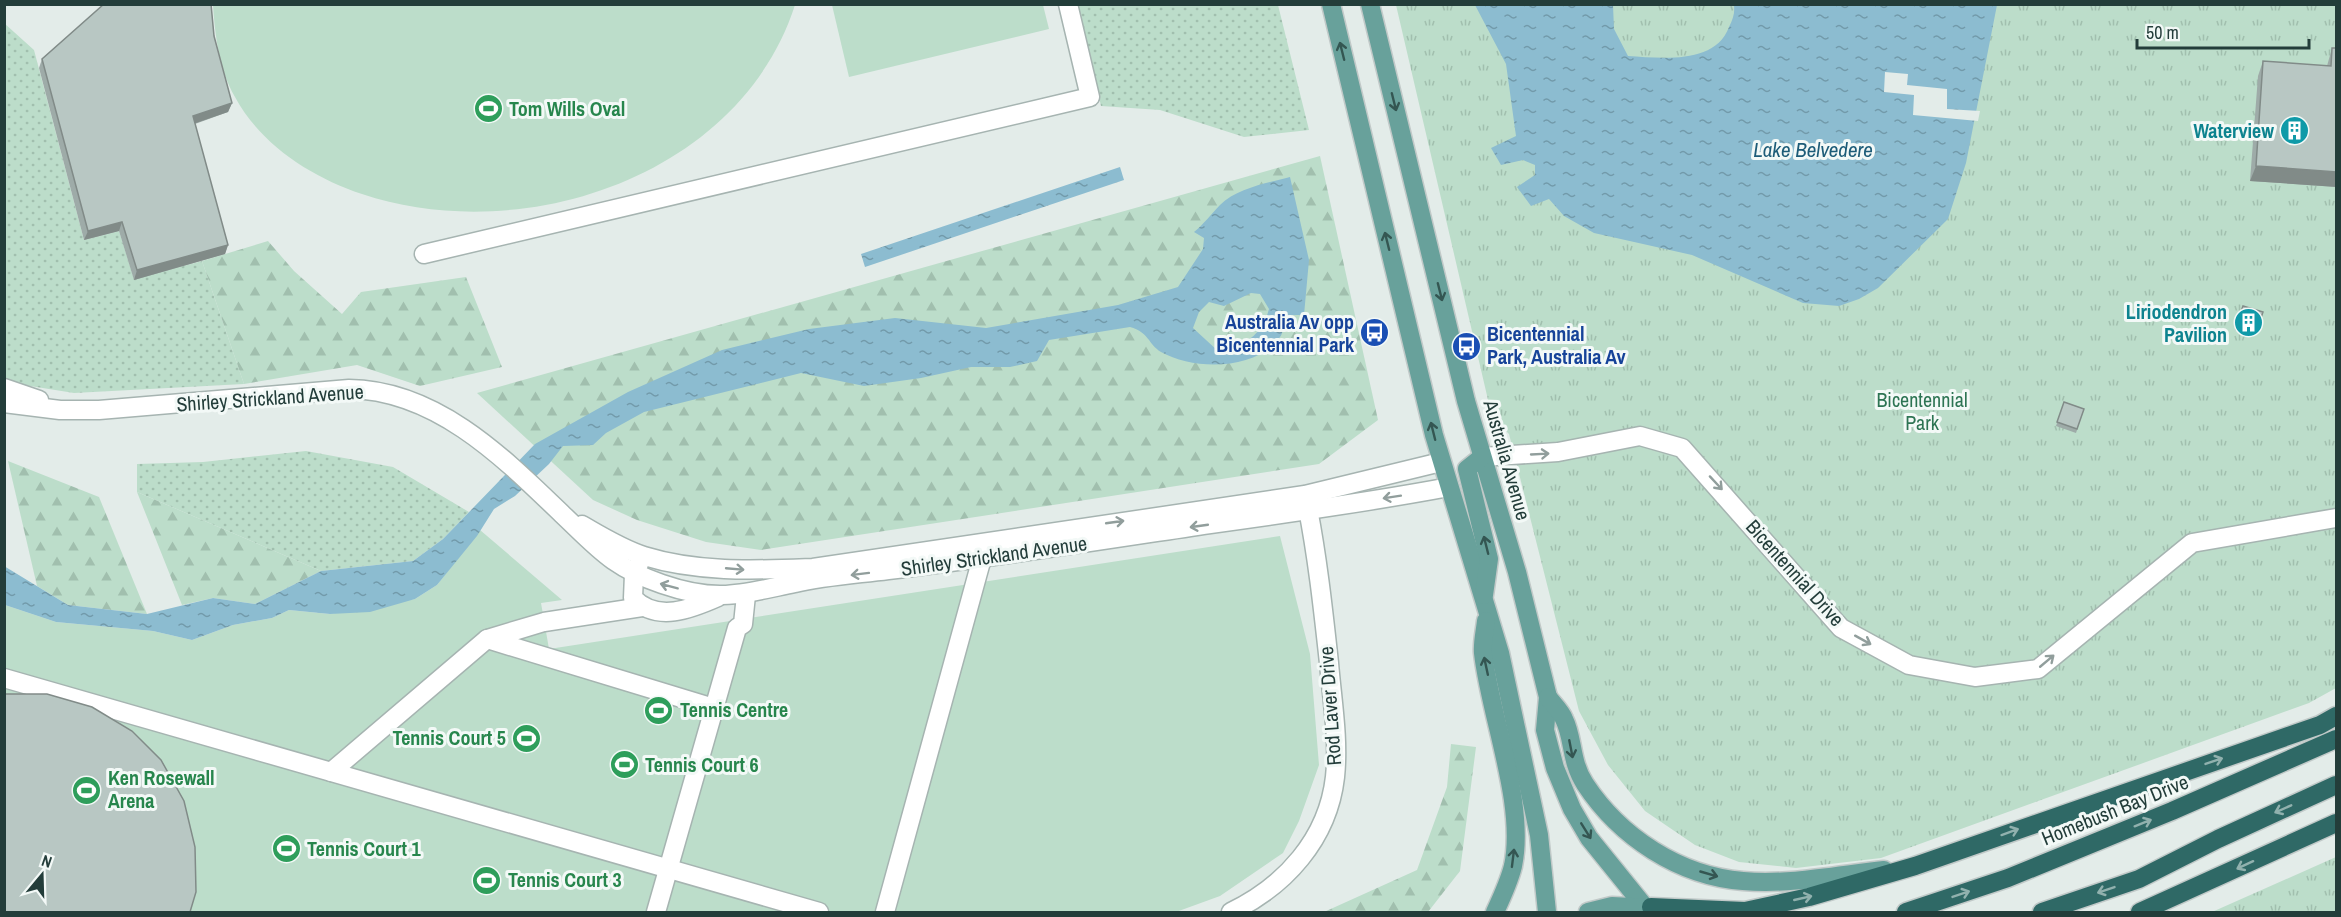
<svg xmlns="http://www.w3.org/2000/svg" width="2341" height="917" font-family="'Archivo Narrow',sans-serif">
  <defs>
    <pattern id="grass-dots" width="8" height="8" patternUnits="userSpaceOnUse" patternTransform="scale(1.5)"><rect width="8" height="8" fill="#bcddca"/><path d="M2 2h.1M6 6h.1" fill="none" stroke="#a1bfae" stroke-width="1.8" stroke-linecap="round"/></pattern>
    <pattern id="forest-firs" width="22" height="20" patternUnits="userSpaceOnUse" patternTransform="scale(1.5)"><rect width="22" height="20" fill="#bcddca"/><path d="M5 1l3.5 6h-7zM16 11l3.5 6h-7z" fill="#a1bfae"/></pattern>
    <pattern id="park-tufts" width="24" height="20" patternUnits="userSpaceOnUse" patternTransform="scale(1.5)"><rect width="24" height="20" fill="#bcddca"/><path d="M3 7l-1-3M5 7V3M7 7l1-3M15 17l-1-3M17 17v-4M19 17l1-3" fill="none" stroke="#a1bfae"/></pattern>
    <pattern id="water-ripples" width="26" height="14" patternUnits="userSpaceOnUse" patternTransform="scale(1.5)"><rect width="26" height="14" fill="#8cbcd0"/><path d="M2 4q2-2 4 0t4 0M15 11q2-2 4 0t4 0" fill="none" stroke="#729aaa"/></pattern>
  </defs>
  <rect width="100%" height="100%" fill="#e3ece9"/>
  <g fill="url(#grass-dots)">
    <path d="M 1078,5 L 1278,5 L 1309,130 L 1244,137 L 1160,110 L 1101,106 Z"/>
    <path d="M 4,23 L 34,50 L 84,240 L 119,231 L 134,279 L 202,261 L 244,384 L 74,393 L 5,382 Z"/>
    <path d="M 306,451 L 393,467 L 469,512 L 443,539 L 413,561 L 321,571 L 137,492 L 137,464 L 203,462 Z"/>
  </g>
  <g fill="url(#forest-firs)">
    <path d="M 1320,156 L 1378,420 L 1319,464 L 761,550 L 706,542 L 637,520 L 593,500 L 477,393 Z"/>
    <path d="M 268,241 L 294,271 L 342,314 L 361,292 L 466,277 L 502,367 L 420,386 L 357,365 L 244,384 L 202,261 Z"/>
    <path d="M 8,461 L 99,497 L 147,614 L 68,605 L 37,586 Z"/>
    <path d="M 137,492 L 321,571 L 255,604 L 213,598 L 182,605 Z"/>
    <path d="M 1451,744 L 1476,747 L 1460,871 L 1428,912 L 1324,912 L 1417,870 L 1447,787 Z"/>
  </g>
  <g fill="url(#park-tufts)">
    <path d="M 1396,5 L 2336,5 L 2336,688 L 2309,703 L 1881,858 L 1796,868 L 1739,862 L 1695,845 L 1645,811 L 1608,765 L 1579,711 L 1509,434 L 1492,417 Z"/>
    <path d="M 2336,857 L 2336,912 L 2212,912 Z"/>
  </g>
  <g fill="#bcddca">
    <path d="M 213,5 L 795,5 C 740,176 523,248 362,194 C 311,177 261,145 235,97 C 219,69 215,35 213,5 Z"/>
    <path d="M 832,5 L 1043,5 L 1049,29 L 849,77 Z"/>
    <path d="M 480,530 L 562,600 L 541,603 L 549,649 L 1280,536 L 1310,654 L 1319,765 L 1299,821 L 1283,853 L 1220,896 L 1176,912 L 5,912 L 5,605 L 56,622 L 153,631 L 192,640 L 233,625 L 272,618 L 289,610 L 330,614 L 415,599 L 437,585 Z"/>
  </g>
  <g fill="url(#water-ripples)" fill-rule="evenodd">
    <path d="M 1475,5 L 1613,5 L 1614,29 L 1628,56 C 1661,58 1715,65 1729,27 C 1733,19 1735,13 1734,5 L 1997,5 L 1966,163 L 1948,219 L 1878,288 L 1859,299 L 1839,306 L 1803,303 L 1692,255 L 1594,233 L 1564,216 L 1549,199 L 1531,206 L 1517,187 L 1535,175 L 1535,165 L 1523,160 L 1501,165 L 1491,148 L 1516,136 L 1506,64 Z"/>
    <path d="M 1120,167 L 1124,180 L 865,267 L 861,254 Z"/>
    <path d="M 1290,177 L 1309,260 L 1304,315 L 1285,315 C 1283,322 1284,332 1280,337 C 1257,370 1195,371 1161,352 C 1148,344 1149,332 1130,327 L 1049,340 L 1037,361 L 1010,367 L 971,367 L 921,378 L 864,386 L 801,373 L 644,412 L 606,433 L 593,445 L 563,446 L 549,464 L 515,496 L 494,509 L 477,536 L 437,585 L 415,599 L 370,612 L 330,614 L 289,610 L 272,618 L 233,625 L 192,640 L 153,631 L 56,622 L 5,605 L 4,566 L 68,605 L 147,614 L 213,598 L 255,604 L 321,571 L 413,561 L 443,539 L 535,444 L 628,392 L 722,350 L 809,329 L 895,318 L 986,328 L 1118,305 L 1178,287 L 1203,249 L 1204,238 L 1194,232 C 1204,224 1211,214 1220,205 C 1237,188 1268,183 1290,177 ZM 1251,293 L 1260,294 L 1269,309 C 1262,336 1244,346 1218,351 L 1193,328 L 1199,312 L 1209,302 L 1224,306 Z"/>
  </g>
  <path fill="#e3ece9" d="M 1885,72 L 1908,74 L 1907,85 L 1947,89 L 1947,109 L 1980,111 L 1978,121 L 1913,115 L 1914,95 L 1884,92 Z"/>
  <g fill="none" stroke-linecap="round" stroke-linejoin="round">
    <defs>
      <g id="minor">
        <path d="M 424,254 L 1090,97 L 1068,4"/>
        <path d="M 4,388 L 39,400"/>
        <path d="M 4,403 L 60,410 L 99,410 L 349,389 C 436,390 503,457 562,514 C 598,548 612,567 662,584 C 717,603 741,594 795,583 C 825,576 857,574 888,570 C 996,557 1103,540 1210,524 C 1290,513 1370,502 1449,487"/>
        <path d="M 1482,457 L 1558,452 L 1640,436 L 1682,448 L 1841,628 L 1909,665 L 1975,677 L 2038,669 L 2192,543 L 2336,518"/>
        <path d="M 582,525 C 601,536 622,549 644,556 C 699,573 757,570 813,568 L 1305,495 L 1441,462"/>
        <path d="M 639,564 L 634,574 L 633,598 C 657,623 691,609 718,597"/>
        <path d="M 487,639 L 544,622 L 642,607"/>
        <path d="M 4,678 L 819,912"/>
        <path d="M 331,772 L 487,639 L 714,708"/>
        <path d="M 656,912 L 737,628 L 743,624 L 746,595"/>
        <path d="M 885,912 L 982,558"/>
        <path d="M 1231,912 C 1285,886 1328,839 1335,777 C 1339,739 1332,700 1329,663 C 1323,608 1317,553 1306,499"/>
      </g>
      <g id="major">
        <path d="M 1331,4 L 1434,435 L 1500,653 L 1539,835 L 1547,912"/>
        <path d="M 1370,4 L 1466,401 L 1517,572 L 1548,697 L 1545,730 L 1555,768 L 1572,809 L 1589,838 L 1644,906"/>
        <path d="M 1482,457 L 1467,469 L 1489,559 L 1484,595"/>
        <path d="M 1486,621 C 1485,631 1482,643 1483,653 C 1490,716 1526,804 1513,866 C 1509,882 1502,897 1495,912"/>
        <path d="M 1548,697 C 1553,704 1561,711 1564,719 C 1574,739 1570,761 1585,784 C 1620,837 1679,876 1743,881 C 1790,885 1838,875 1884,870"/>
        <path d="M 1588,912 L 1612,906 L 1652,908"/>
      </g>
      <g id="highway">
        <path d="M 1651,907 L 1745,911 L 1809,897 L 1915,866 L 2320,725 L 2336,716"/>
        <path d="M 1906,912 L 2008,878 L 2172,811 L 2336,739"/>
        <path d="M 2042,912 L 2139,879 L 2218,839 L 2336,785"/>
        <path d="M 2140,912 L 2336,823"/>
      </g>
    </defs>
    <use href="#minor" stroke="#a6b4b1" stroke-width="21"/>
    <use href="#major" stroke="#c1c9c8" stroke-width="21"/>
    <use href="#highway" stroke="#c1c9c8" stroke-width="21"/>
    <use href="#minor" stroke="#fff" stroke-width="18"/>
    <use href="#major" stroke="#68a19b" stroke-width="18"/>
    <use href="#highway" stroke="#2f6966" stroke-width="18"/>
  </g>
  <g fill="#9eaba8">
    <path d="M 102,4 L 211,4 L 214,36 L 232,103 L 228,112 L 195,124 L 228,245 L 225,254 L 134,280 L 119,231 L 84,240 L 39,68 L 42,59 L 103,5 Z"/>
    <path d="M 2332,48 L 2337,187 L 2250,181 L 2258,76 L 2263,61 L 2327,66 Z"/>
    <path d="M 2243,306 L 2263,312 L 2255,336 L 2235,330 Z"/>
    <path d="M 2064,402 L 2084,409 L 2076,433 L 2056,426 Z"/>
  </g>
  <g fill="#818b88">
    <path d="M 232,103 L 228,112 L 190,125 L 193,116 Z"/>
    <path d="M 2256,166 L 2337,172 L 2337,187 L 2250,181 Z"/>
    <path d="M 122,222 L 119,231 L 84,240 L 88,231 Z"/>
    <path d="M 228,245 L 225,254 L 134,280 L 137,270 Z"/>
  </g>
  <g fill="#b8c7c3" stroke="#818b88" stroke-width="1.5">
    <path d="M 104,4 L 211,4 L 214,36 L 232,103 L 193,116 L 228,245 L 137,270 L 122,222 L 88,231 L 42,59 Z"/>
    <path d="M 2332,48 L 2337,48 L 2337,172 L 2256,166 L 2263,61 L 2331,66 Z"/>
    <path d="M 2243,306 L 2263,312 L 2256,332 L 2236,326 Z"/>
    <path d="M 2064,402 L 2084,409 L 2077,429 L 2057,422 Z"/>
    <path d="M 4,694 L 47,694 L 92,707 L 132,731 L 161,760 L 184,801 L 195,847 L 196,892 L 190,912 L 4,912 Z"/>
  </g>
  <defs><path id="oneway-shaft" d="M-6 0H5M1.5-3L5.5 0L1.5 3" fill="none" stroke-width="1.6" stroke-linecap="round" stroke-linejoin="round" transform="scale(1.5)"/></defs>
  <g stroke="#345652">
    <use href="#oneway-shaft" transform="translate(1342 51) rotate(-104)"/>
    <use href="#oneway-shaft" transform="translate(1394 102) rotate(76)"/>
    <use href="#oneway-shaft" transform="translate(1387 241) rotate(-104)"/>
    <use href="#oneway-shaft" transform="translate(1440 292) rotate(76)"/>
    <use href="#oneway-shaft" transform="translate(1433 431) rotate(-104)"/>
    <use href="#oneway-shaft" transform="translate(1486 545) rotate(-104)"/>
    <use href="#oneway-shaft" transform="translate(1486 666) rotate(-102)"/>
    <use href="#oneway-shaft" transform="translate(1571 749) rotate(79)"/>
    <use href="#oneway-shaft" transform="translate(1586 831) rotate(58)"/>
    <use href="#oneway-shaft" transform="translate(1513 858) rotate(-83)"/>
    <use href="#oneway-shaft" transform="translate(1709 874) rotate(16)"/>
  </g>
  <g stroke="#919e9c">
    <use href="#oneway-shaft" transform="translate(1540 454) rotate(-3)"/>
    <use href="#oneway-shaft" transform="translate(1716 483) rotate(47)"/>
    <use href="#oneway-shaft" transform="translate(1392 497) rotate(171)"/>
    <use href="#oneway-shaft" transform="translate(1115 522) rotate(-8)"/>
    <use href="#oneway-shaft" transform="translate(1199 526) rotate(172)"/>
    <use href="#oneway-shaft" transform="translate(735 569) rotate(5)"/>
    <use href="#oneway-shaft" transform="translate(860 574) rotate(173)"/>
    <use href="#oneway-shaft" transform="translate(669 586) rotate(-165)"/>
    <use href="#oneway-shaft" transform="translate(1863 640) rotate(29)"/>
    <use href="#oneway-shaft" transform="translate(2047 661) rotate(-40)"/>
  </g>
  <g stroke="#91b1ae">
    <use href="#oneway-shaft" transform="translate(2214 761) rotate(-19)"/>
    <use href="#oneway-shaft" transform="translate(2283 809) rotate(156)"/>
    <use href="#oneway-shaft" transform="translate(2143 823) rotate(-22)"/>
    <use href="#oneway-shaft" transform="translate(2010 832) rotate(-20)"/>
    <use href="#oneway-shaft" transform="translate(2245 865) rotate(155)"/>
    <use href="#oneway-shaft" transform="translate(2106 890) rotate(161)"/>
    <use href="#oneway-shaft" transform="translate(1961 894) rotate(-19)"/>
    <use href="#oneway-shaft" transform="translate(1803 898) rotate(-13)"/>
  </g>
  <defs>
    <symbol id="stadium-disc" viewBox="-11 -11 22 22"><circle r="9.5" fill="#2e9e5b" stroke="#f3f9f7"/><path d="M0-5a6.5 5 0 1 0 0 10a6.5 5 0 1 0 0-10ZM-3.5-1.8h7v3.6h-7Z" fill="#fff"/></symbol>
    <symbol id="building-disc" viewBox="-11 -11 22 22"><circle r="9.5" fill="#0f9aa8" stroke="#f3f9f7"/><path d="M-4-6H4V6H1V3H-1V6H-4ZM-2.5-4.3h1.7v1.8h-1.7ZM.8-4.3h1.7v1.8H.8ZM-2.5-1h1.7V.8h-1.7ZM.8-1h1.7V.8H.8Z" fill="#fff"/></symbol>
    <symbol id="bus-disc" viewBox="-11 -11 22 22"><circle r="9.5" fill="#1a4fb4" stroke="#f3f9f7"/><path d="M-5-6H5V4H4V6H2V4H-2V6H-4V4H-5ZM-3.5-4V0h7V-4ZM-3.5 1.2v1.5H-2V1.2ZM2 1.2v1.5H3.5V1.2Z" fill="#fff"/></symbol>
  </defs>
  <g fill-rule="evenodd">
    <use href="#stadium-disc" x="472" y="92" width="33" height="33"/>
    <use href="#building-disc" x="2278" y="114" width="33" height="33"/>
    <use href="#building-disc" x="2232" y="306" width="33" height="33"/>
    <use href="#bus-disc" x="1358" y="316" width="33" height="33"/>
    <use href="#bus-disc" x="1450" y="330" width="33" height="33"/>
    <use href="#stadium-disc" x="642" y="694" width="33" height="33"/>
    <use href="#stadium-disc" x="510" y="722" width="33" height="33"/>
    <use href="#stadium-disc" x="608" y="748" width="33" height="33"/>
    <use href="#stadium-disc" x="70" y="774" width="33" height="33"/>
    <use href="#stadium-disc" x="270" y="832" width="33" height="33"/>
    <use href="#stadium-disc" x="470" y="864" width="33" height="33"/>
  </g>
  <g text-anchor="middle" stroke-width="6" stroke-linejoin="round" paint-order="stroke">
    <g font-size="20" font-weight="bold" fill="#27864d" stroke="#f3f9f7" text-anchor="start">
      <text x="509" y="116">Tom Wills Oval</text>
      <text x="680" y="717">Tennis Centre</text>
      <text x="506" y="745" text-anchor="end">Tennis Court 5</text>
      <text x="645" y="772">Tennis Court 6</text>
      <text x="108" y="785">Ken Rosewall<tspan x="108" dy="23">Arena</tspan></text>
      <text x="307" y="856">Tennis Court 1</text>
      <text x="508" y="887">Tennis Court 3</text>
    </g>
    <g font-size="20" font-weight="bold" fill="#0d838f" stroke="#f3f9f7" text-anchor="end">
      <text x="2274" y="138">Waterview</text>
      <text x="2227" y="319">Liriodendron<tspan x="2227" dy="23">Pavilion</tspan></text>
    </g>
    <g font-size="20" font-weight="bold" fill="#164399" stroke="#f3f9f7" text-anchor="end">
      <text x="1354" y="329">Australia Av opp<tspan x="1354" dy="23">Bicentennial Park</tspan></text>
      <text x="1487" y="341" text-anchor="start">Bicentennial<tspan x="1487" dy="23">Park, Australia Av</tspan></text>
    </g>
    <g font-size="20" fill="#233d3a" stroke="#f3f9f7">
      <text transform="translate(270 398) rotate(-4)" y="7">Shirley Strickland Avenue</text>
      <text transform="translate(1507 460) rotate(74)" y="7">Australia Avenue</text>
      <text transform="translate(994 556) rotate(-8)" y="7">Shirley Strickland Avenue</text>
      <text transform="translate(1795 573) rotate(48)" y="7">Bicentennial Drive</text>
      <text transform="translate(1330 706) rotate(-94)" y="7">Rod Laver Drive</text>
      <text transform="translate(2115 810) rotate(-22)" y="7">Homebush Bay Drive</text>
    </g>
    <g font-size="20" fill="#2d7453" stroke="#f3f9f7">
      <text x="1922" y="407">Bicentennial<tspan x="1922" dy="23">Park</tspan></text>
    </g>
    <g font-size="21" font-style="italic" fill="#1d5c78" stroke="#f3f9f7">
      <text x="1813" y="157">Lake Belvedere</text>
    </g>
  </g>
  <rect width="2341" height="917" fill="none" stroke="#233d3a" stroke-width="12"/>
  <g transform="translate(42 875) rotate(19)" stroke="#f3f9f7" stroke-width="4.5" paint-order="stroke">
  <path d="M0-4.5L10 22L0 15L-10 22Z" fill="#233d3a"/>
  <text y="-9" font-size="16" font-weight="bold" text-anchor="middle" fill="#233d3a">N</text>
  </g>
  <path d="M2137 39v9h172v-9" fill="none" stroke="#233d3a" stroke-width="3"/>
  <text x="2146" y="39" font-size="18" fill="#233d3a" stroke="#f3f9f7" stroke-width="4.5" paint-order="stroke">50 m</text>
</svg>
